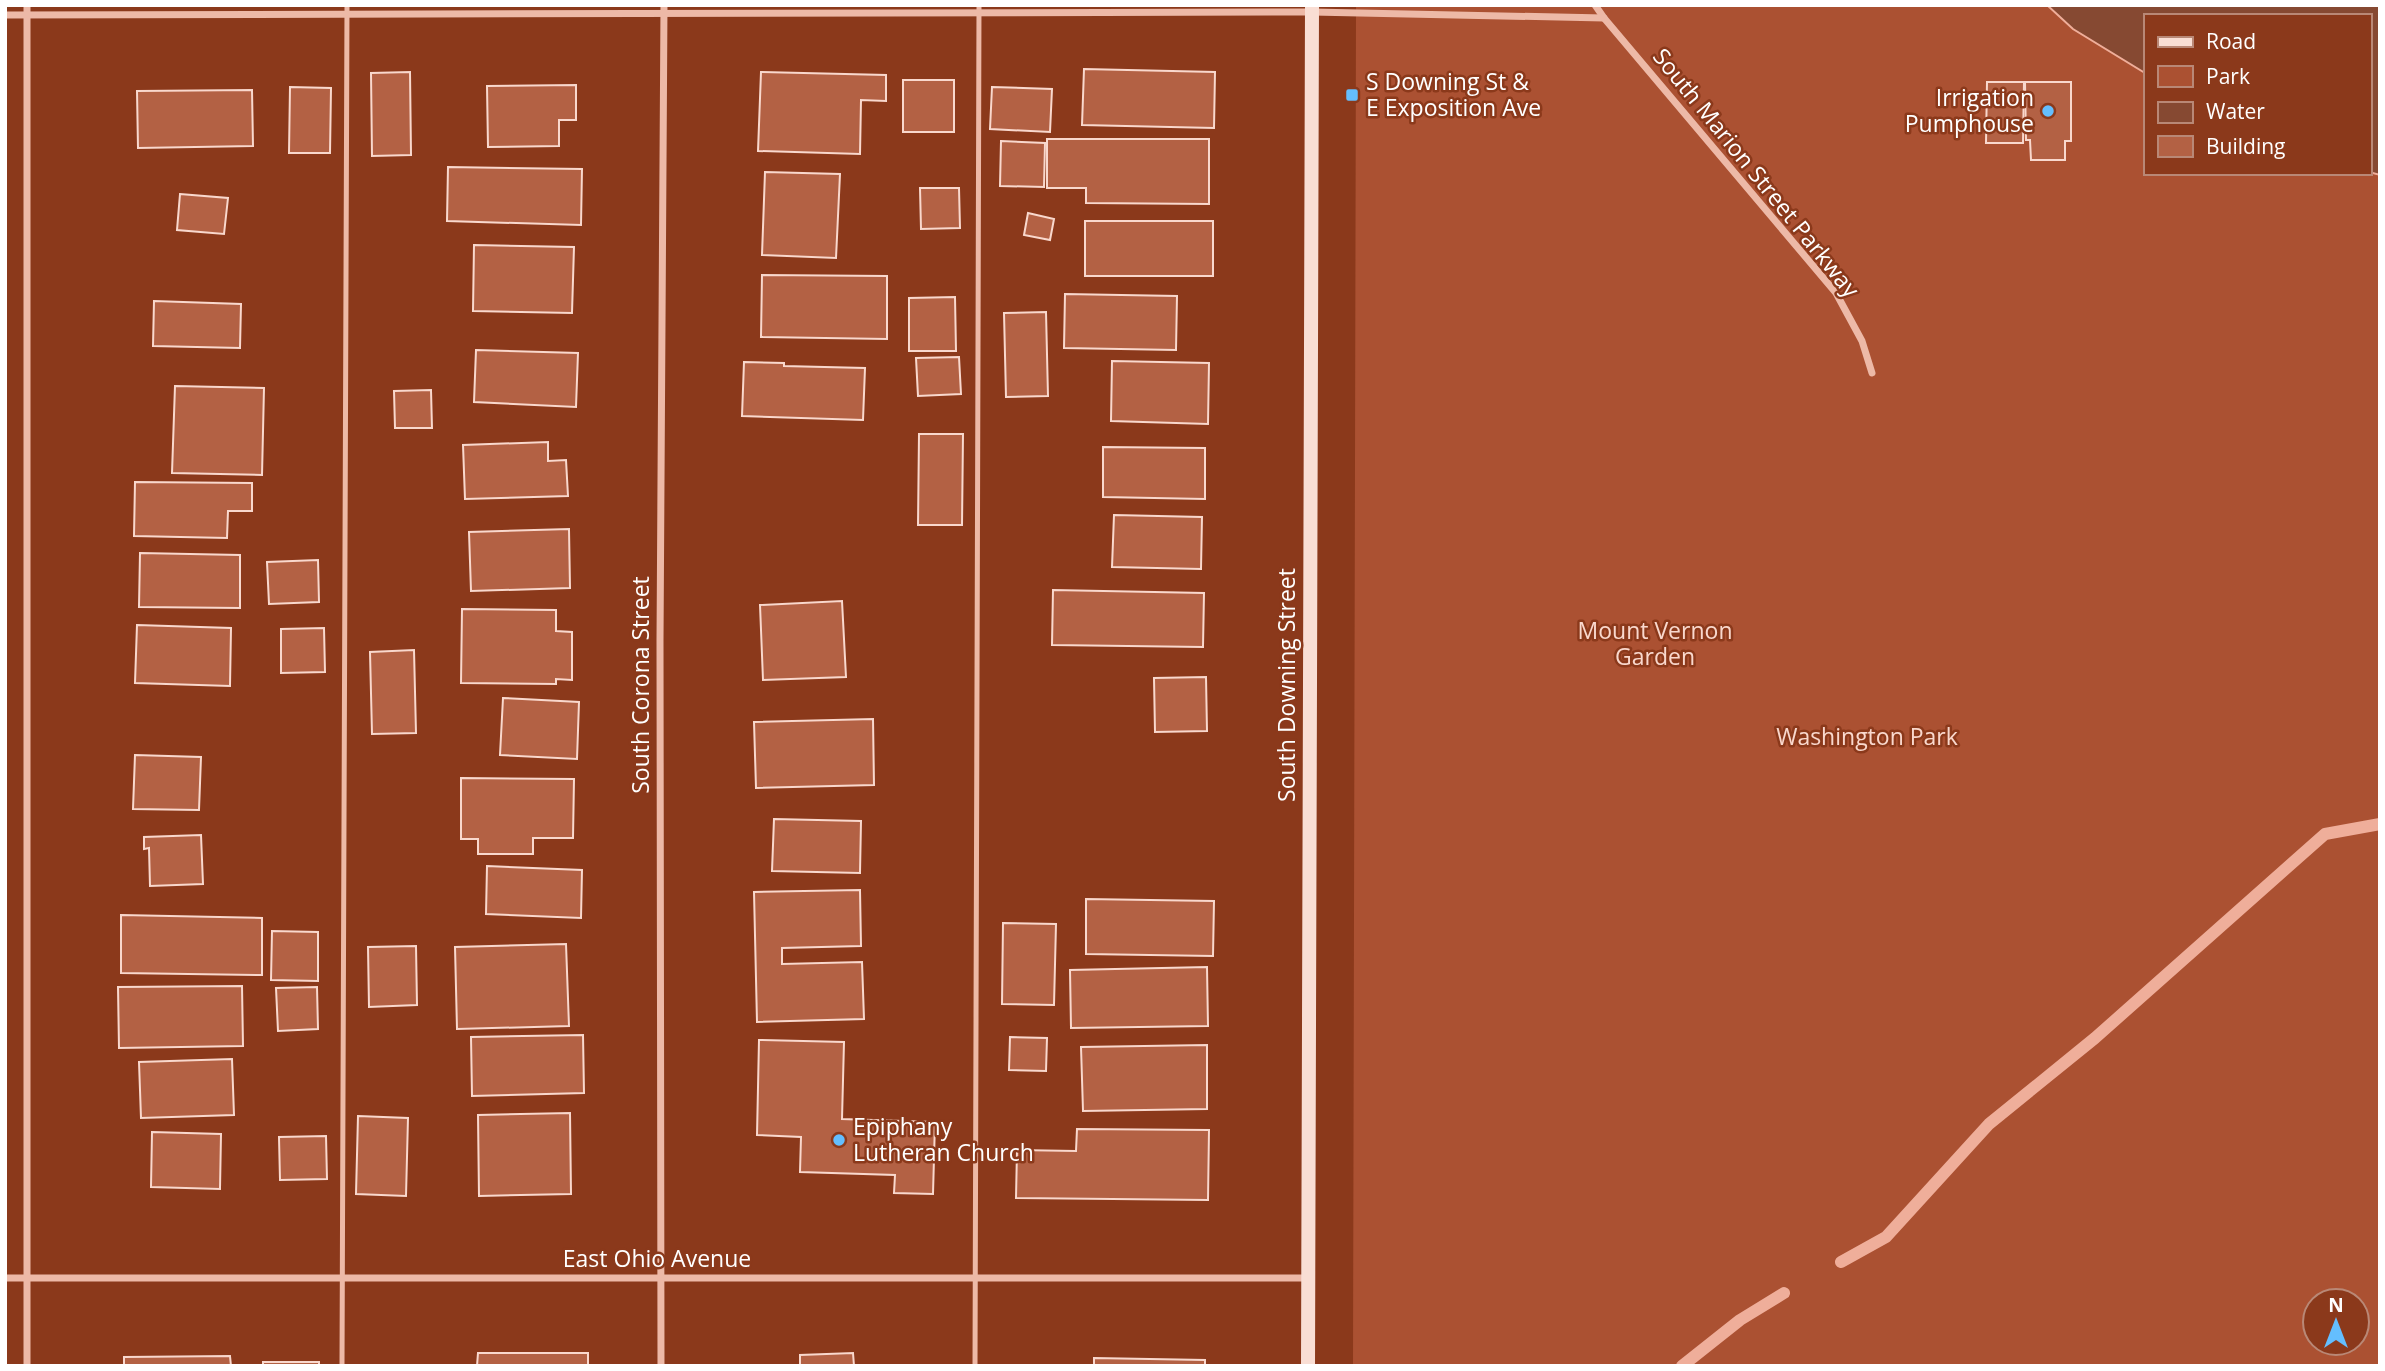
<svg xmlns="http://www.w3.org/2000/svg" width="2385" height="1371" font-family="'Open Sans',sans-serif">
  <rect width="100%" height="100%" fill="#8b391b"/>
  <path fill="#ab5132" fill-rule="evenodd" d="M 1356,5 L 2380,5 L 2380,1366 L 1353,1366 ZM 2145,16 L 2369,16 L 2369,173 L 2145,173 ZM 2315,1301 L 2357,1301 L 2357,1343 L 2315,1343 Z"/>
  <path fill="#864932" stroke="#efae9a" stroke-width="2" d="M 2047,5 L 2380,5 L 2380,175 L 2369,172 L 2369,16 L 2145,16 L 2145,73 L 2073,29 Z"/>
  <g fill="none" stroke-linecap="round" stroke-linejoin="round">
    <g stroke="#efae9a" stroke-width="12">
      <path d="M 1841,1262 L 1886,1237 L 1989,1124 L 2095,1038 L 2325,834 L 2380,824"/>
      <path d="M 1682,1366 L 1740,1320 L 1784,1293"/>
    </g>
  </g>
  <g fill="#b36144" stroke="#f9d8cd" stroke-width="2">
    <path d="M 1084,69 L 1215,72 L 1214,128 L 1082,125 Z"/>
    <path d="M 410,72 L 411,155 L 372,156 L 371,73 Z"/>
    <path d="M 761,72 L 886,75 L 886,101 L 861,100 L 860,154 L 758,151 Z"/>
    <rect x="903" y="80" width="51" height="52"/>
    <path d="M 1987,82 L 2024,82 L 2023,143 L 1986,143 Z"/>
    <path d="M 2025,82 L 2071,82 L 2071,141 L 2065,141 L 2065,160 L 2031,160 L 2030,140 L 2026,140 Z"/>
    <path d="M 576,85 L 576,120 L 559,120 L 559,146 L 488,147 L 487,86 Z"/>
    <path d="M 290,87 L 331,88 L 330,153 L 289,153 Z"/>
    <path d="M 992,87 L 1052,89 L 1050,132 L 990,129 Z"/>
    <path d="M 252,90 L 253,146 L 138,148 L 137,91 Z"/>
    <path d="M 1047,139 L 1209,139 L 1209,204 L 1086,203 L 1086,188 L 1047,188 Z"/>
    <path d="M 1001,141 L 1045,143 L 1044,187 L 1000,186 Z"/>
    <path d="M 448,167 L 582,169 L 581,225 L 447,221 Z"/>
    <path d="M 765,172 L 840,174 L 836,258 L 762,255 Z"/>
    <path d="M 920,188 L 959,188 L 960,228 L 921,229 Z"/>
    <path d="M 180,194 L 228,198 L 224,234 L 177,230 Z"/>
    <path d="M 1028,213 L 1054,219 L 1050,240 L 1024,235 Z"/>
    <rect x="1085" y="221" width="128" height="55"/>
    <path d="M 474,245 L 574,247 L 572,313 L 473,311 Z"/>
    <path d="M 762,275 L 887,276 L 887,339 L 761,337 Z"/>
    <path d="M 1065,294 L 1177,296 L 1176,350 L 1064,348 Z"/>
    <path d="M 955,297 L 956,351 L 909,351 L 909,298 Z"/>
    <path d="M 154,301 L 241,304 L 240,348 L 153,346 Z"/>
    <path d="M 1046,312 L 1048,396 L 1006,397 L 1004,313 Z"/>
    <path d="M 476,350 L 578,353 L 576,407 L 474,402 Z"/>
    <path d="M 959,357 L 961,394 L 918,396 L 916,358 Z"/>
    <path d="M 1112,361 L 1209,363 L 1208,424 L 1111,421 Z"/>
    <path d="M 744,362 L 784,363 L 784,366 L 865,368 L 863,420 L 742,416 Z"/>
    <path d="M 175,386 L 264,388 L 262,475 L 172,473 Z"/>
    <path d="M 431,390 L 432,428 L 395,428 L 394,391 Z"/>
    <path d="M 919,434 L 963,434 L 962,525 L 918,525 Z"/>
    <path d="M 548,442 L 548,461 L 566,460 L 568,496 L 465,499 L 463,445 Z"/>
    <path d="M 1103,447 L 1205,448 L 1205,499 L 1103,497 Z"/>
    <path d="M 135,482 L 252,483 L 252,511 L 228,511 L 227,538 L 134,536 Z"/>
    <path d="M 1114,515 L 1202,517 L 1201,569 L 1112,567 Z"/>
    <path d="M 569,529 L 570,588 L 471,591 L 469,532 Z"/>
    <path d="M 140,553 L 240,555 L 240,608 L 139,607 Z"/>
    <path d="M 318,560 L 319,602 L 269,604 L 267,562 Z"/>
    <path d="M 1053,590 L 1204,593 L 1203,647 L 1052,645 Z"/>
    <path d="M 842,601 L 846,677 L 763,680 L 760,605 Z"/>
    <path d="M 462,609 L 556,610 L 556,631 L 572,632 L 572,680 L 556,679 L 556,684 L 461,683 Z"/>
    <path d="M 137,625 L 231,628 L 230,686 L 135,683 Z"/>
    <path d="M 324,628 L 325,672 L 281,673 L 281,629 Z"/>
    <path d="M 414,650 L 416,733 L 372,734 L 370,652 Z"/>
    <path d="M 1206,677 L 1207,731 L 1155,732 L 1154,678 Z"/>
    <path d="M 503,698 L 579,702 L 577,759 L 500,755 Z"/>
    <path d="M 873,719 L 874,785 L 756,788 L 754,722 Z"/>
    <path d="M 135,755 L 201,757 L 199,810 L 133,809 Z"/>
    <path d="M 461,778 L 574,779 L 573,838 L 533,838 L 533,854 L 478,854 L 478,839 L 461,839 Z"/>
    <path d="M 774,819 L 861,821 L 860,873 L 772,871 Z"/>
    <path d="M 201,835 L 203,884 L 150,886 L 149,848 L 144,849 L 144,837 Z"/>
    <path d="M 487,866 L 582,870 L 581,918 L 486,914 Z"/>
    <path d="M 860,890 L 861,946 L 782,948 L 782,964 L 862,962 L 864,1019 L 757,1022 L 754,892 Z"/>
    <path d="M 1086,899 L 1214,901 L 1213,956 L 1086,954 Z"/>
    <path d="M 121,915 L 262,918 L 262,975 L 121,973 Z"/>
    <path d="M 1003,923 L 1056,924 L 1054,1005 L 1002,1004 Z"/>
    <path d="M 272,931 L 318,932 L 318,981 L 271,980 Z"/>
    <path d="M 566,944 L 569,1026 L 457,1029 L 455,947 Z"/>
    <path d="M 416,946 L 417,1005 L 369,1007 L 368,947 Z"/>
    <path d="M 1207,967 L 1208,1026 L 1071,1028 L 1070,970 Z"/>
    <path d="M 242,986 L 243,1046 L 119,1048 L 118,987 Z"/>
    <path d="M 317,987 L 318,1029 L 278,1031 L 276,988 Z"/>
    <path d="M 583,1035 L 584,1093 L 472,1096 L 471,1037 Z"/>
    <path d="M 1010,1037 L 1047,1038 L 1046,1071 L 1009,1070 Z"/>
    <path d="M 759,1040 L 844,1042 L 842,1119 L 935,1122 L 933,1194 L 894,1193 L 895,1175 L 800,1172 L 801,1137 L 757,1135 Z"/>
    <path d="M 1207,1045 L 1207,1109 L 1083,1111 L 1081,1047 Z"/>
    <path d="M 232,1059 L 234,1115 L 141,1118 L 139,1062 Z"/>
    <path d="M 570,1113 L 571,1194 L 479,1196 L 478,1115 Z"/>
    <path d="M 358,1116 L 408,1118 L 406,1196 L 356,1194 Z"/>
    <path d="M 1077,1129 L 1209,1130 L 1208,1200 L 1016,1198 L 1017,1150 L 1076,1151 Z"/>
    <path d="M 152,1132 L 221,1134 L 220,1189 L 151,1187 Z"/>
    <path d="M 326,1136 L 327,1179 L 280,1180 L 279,1137 Z"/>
    <path d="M 478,1353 L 588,1353 L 588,1366 L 477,1366 Z"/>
    <path d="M 853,1353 L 854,1366 L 800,1366 L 800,1355 Z"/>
    <path d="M 230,1356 L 231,1366 L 124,1366 L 124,1357 Z"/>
    <path d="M 1094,1358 L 1205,1360 L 1205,1366 L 1094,1366 Z"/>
    <rect x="263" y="1362" width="56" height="4"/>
  </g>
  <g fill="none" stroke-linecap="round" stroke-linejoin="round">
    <g stroke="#edb9a7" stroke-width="5">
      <path d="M 342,1366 L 347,5"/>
      <path d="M 975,1366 L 979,5"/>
    </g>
    <g stroke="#edb9a7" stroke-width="7">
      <path d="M 27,5 L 27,1366"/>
      <path d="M 1595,5 L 1604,18 L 1836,293 L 1862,341 L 1872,373"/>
      <path d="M 5,15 L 1312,12 L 1604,18"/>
      <path d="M 5,1278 L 1308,1278"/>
      <path d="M 661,1366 L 660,641 L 664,5"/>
    </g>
    <path stroke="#f9ded4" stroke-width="14" d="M 1308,1366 L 1312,5"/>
  </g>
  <g fill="#64befe" stroke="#8b391b" stroke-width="2.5">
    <rect x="1345" y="88" width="14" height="14" rx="3.5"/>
    <circle cx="2048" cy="111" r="7"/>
    <circle cx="839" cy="1140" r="7"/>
  </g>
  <g text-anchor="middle" stroke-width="5" stroke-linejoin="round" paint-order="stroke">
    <g font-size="23" fill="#fff" stroke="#8b391b" text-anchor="start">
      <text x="1366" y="90">S Downing St &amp;<tspan x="1366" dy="26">E Exposition Ave</tspan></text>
      <text x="2034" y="106" text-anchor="end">Irrigation<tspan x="2034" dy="26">Pumphouse</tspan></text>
      <text x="853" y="1135">Epiphany<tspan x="853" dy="26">Lutheran Church</tspan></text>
    </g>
    <g font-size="23" fill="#fff" stroke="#8b391b">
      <text transform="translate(1756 173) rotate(51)" y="8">South Marion Street Parkway</text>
      <text transform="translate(641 685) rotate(-90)" y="8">South Corona Street</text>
      <text transform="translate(1287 685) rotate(-90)" y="8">South Downing Street</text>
      <text x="657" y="1267">East Ohio Avenue</text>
    </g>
    <g font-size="23" fill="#f9d8cd" stroke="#8b391b">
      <text x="1655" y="639">Mount Vernon<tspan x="1655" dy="26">Garden</tspan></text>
      <text x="1867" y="745">Washington Park</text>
    </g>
  </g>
  <rect width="2385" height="1371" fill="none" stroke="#ffffff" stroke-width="14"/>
  <rect x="2144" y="14" width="228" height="161" fill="#8b391b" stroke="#b98876" stroke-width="2"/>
  <rect x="2158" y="37" width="35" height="10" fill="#f9ded4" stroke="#b98876" stroke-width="2"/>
  <text x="2206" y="49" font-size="21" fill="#ffffff">Road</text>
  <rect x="2158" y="66" width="35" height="21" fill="#ab5132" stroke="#b98876" stroke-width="2"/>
  <text x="2206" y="84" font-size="21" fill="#ffffff">Park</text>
  <rect x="2158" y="102" width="35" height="21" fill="#864932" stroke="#b98876" stroke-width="2"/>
  <text x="2206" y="119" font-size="21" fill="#ffffff">Water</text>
  <rect x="2158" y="136" width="35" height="21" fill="#b36144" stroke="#b98876" stroke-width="2"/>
  <text x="2206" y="154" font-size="21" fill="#ffffff">Building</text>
  <g transform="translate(2336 1322)"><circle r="33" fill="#8b391b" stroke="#b98876" stroke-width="2"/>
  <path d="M0-5L12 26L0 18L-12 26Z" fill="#64befe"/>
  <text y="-10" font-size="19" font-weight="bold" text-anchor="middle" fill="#ffffff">N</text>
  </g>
</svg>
